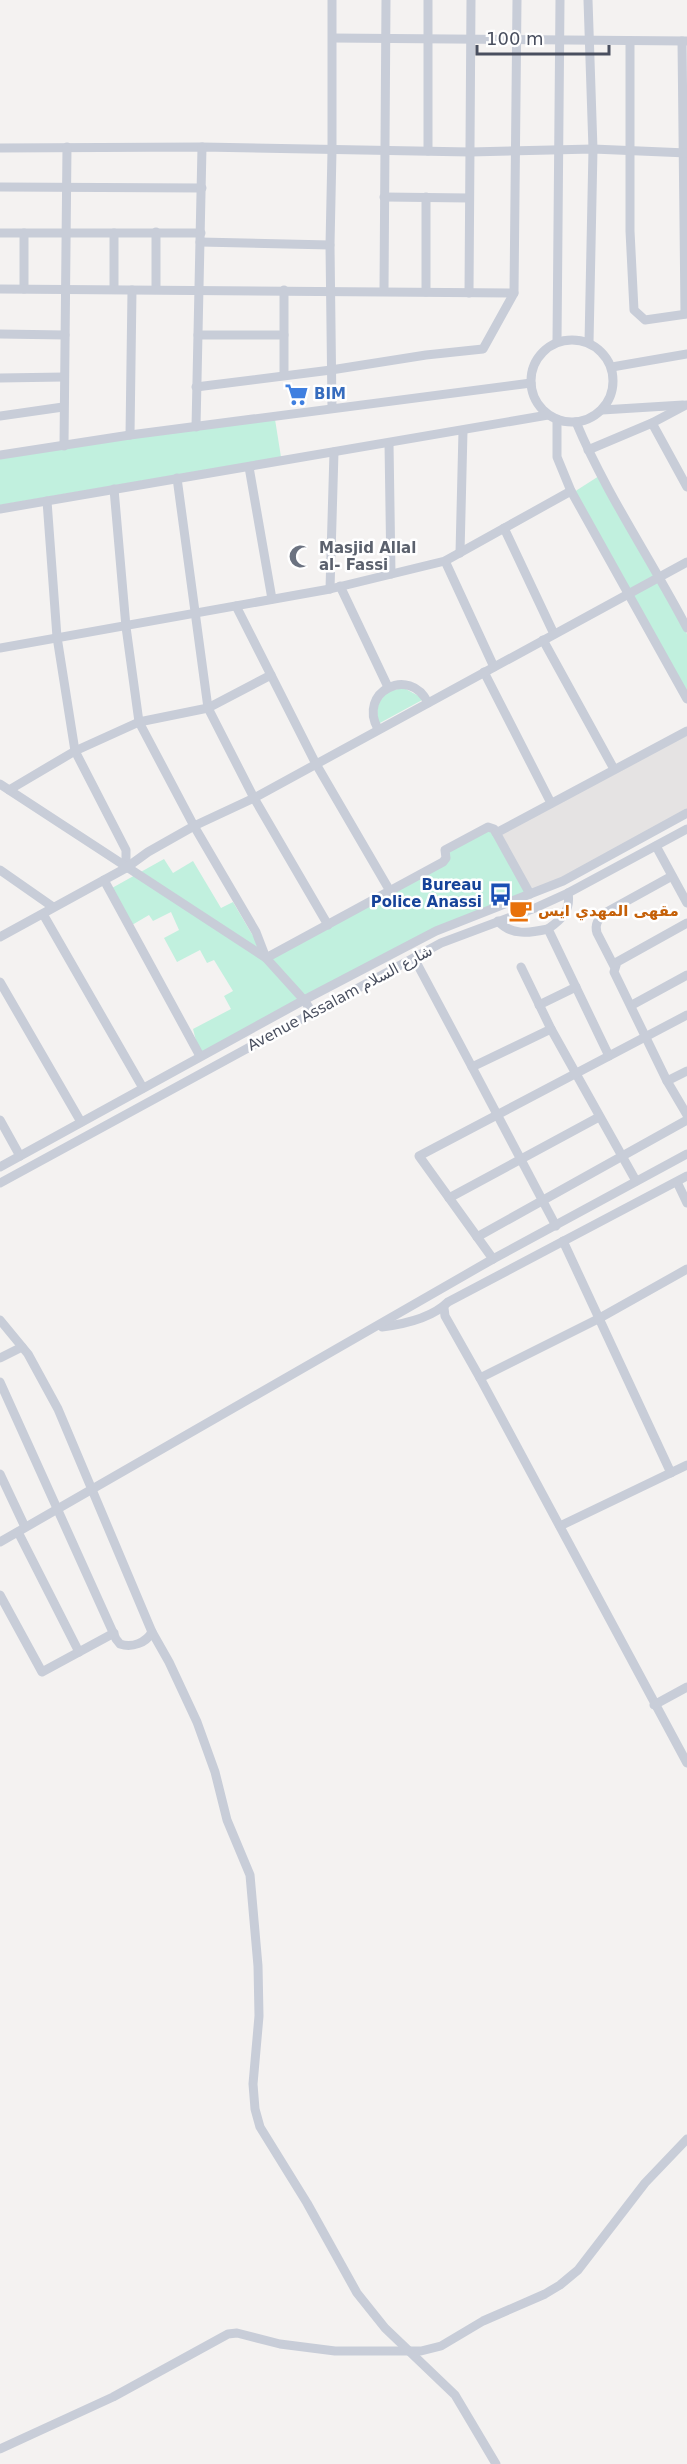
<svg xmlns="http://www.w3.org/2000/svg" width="687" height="2464" font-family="'DejaVu Sans','Noto Naskh Arabic',sans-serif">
  <rect width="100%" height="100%" fill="#f4f2f1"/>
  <path fill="#e5e3e3" d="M 687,731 L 687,813 L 530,894 L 496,833 Z"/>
  <g fill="#c1f0de">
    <path d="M 274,413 L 281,457 L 0,505 L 0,452 Z"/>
    <path d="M 599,476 L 687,634 L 687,698 L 574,492 Z"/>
    <path d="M 404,688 L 424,699 L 378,724 L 377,705 L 388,691 Z"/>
    <path d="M 492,826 L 530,894 L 468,917 L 200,1056 L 193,1029 L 231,1009 L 224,996 L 233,991 L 214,960 L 207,963 L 200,950 L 177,962 L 164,938 L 179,930 L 171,912 L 153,921 L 149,915 L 132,925 L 103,873 L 112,888 L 164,859 L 173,873 L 193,861 L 221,908 L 233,902 L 266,958 L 447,858 L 444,852 Z"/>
  </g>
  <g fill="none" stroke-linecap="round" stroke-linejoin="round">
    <g stroke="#c8cdd8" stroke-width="9">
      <path d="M 428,0 L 428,151"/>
      <path d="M 588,0 L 593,149 L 589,343"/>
      <path d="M 333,38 L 687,41"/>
      <path d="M 630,41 L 630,231 L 634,310 L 645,320 L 687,314"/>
      <path d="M 682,41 L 685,314"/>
      <path d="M 0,148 L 202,147 L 470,152 L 593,149 L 687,153"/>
      <path d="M 0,187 L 202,188"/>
      <path d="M 384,197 L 469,198"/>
      <path d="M 426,197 L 426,292"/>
      <path d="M 156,232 L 156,289"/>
      <path d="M 0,233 L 201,233"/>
      <path d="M 24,233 L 24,289"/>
      <path d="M 114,233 L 114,289"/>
      <path d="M 200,242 L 330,245"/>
      <path d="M 0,289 L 514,293"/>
      <path d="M 384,291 L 386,0"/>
      <path d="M 469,293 L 471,0"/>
      <path d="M 0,334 L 65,335"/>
      <path d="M 198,335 L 284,335"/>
      <circle cx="572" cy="381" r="41"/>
      <path d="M 557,342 L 560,0"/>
      <path d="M 612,367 L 687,354"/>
      <path d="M 284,375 L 284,290"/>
      <path d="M 0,378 L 64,377"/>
      <path d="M 196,387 L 331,370 L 426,355 L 483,349 L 514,293 L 517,0"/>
      <path d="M 332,408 L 330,245 L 332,151 L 332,0"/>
      <path d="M 602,410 L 683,405"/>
      <path d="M 0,416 L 63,407"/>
      <path d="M 557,419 L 557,457 L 571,491 L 687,699"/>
      <path d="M 576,422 C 606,494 651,559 687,628"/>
      <path d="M 652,423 L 687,487"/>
      <path d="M 196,427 L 202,147"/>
      <path d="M 130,435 L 132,290"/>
      <path d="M 389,443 L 391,574"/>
      <path d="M 64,446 L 67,147"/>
      <path d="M 588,450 L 652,423 L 686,405"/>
      <path d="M 0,455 L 130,435 L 531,383"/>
      <path d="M 249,467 L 272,599"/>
      <path d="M 177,478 L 208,708 L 254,798 L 328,925"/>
      <path d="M 114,489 L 126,627 L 139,722 L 194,826 L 256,932 L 266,958 L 443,862 L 446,858 L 445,850 L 488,827 L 494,829 L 530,894"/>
      <path d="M 47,501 L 57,637 L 75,751 L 126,850 L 126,868"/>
      <path d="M 0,509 L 548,415"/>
      <path d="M 504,528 L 554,634"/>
      <path d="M 460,553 L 463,431"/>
      <path d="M 445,561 L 494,667"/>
      <path d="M 340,586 L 388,687"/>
      <path d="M 330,589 L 334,452"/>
      <path d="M 236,606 L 316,764 L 390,891"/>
      <path d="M 543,640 L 614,769"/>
      <path d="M 0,648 L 330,589 L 445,561 L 571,491"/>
      <path d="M 484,672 L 551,803"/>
      <path d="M 378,729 C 357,692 410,665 428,703"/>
      <path d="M 0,784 L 266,958 L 304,1000 L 312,1012"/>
      <path d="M 9,790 L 75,751 L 139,722 L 208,708 L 271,675"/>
      <path d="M 496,833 L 687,731"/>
      <path d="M 656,846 L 687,903"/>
      <path d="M 0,870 L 53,907"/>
      <path d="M 104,880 L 200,1056"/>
      <path d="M 568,893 C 571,911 562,919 548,929 L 609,1056"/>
      <path d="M 43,914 L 143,1088"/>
      <path d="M 498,921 C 511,936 530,933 548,929"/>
      <path d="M 687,923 L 617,962 L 614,972 L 667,1081 L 687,1115"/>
      <path d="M 0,937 L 126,868 L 148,852 L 194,826 L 254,798 L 687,562"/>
      <path d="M 414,958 L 472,1067 L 551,1029"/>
      <path d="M 614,966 L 597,933 C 594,923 599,919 605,913 L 672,876"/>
      <path d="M 521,967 L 551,1029 L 636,1181"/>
      <path d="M 0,982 L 81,1122"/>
      <path d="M 539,1005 L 576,987"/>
      <path d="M 632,1005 L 687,975"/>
      <path d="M 472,1067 L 556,1226"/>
      <path d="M 667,1081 L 687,1071"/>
      <path d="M 0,1120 L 20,1156"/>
      <path d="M 0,1167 L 304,1000 L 436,931 L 563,881 L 687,813"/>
      <path d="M 677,1182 L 687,1203"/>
      <path d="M 0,1183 L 441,943 L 535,908 L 568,893 L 687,829"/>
      <path d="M 449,1198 L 599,1117"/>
      <path d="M 477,1237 L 687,1120"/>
      <path d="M 563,1241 L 671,1473"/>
      <path d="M 493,1259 L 419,1156 L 687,1015"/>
      <path d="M 444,1308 L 445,1316 L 480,1378 L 687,1763"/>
      <path d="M 0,1320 L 28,1354 L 58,1409 L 152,1632 L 169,1662 L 197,1722 L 215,1772 L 227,1820 L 250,1875 L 258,1966 L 259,2016 L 253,2084 L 255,2109 L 260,2127 L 307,2203 L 357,2293 L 385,2328 L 455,2395 L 496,2464"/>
      <path d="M 382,1327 C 405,1324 432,1318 448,1302 L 687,1176"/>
      <path d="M 0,1358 L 22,1347"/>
      <path d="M 480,1378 L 598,1319 L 687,1269"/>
      <path d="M 0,1382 L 116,1639 L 120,1644 C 132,1648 146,1643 152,1632"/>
      <path d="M 0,1474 L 25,1527"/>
      <path d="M 560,1526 L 687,1465"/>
      <path d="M 18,1532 L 79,1652"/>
      <path d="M 0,1542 L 493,1259 L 687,1154"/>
      <path d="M 0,1595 L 42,1672 L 114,1633"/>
      <path d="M 654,1705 L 687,1687"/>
      <path d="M 0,2449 L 113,2397 L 228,2334 L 237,2333 L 280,2344 L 335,2351 L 421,2351 L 441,2346 L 483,2321 L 545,2294 L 560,2285 L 578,2270 L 645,2183 L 687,2139"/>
    </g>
  </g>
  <defs>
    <symbol id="supermarket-bare" viewBox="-9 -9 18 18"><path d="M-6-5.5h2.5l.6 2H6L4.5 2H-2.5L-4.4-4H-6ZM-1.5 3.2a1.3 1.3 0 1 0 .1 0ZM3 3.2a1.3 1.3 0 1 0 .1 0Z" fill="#3f7fe0" stroke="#fff" stroke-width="2.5" paint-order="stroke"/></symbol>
    <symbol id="mosque-bare" viewBox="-9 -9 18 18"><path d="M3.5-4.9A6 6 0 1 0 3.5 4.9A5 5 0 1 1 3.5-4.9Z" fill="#6b7280" stroke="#fff" stroke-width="2.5" paint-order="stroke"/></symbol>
    <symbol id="bus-bare" viewBox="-9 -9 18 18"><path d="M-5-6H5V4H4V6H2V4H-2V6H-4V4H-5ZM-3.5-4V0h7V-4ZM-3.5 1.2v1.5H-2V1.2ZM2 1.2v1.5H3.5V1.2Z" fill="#1a4fb4" stroke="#fff" stroke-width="2.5" paint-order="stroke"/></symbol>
    <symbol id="cafe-bare" viewBox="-9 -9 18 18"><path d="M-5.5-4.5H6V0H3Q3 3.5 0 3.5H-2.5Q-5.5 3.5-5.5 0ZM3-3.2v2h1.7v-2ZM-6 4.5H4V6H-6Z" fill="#e8710a" stroke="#fff" stroke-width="2.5" paint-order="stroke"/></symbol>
  </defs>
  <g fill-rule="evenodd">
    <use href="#supermarket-bare" x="280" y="378" width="33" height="33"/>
    <use href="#mosque-bare" x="284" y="540" width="33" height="33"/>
    <use href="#bus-bare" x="484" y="878" width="33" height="33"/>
    <use href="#cafe-bare" x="504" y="894" width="33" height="33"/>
  </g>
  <g text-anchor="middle" stroke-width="5" stroke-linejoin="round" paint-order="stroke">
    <g font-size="15" font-weight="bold" fill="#366cbe" stroke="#fff" text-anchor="start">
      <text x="314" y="399">BIM</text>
    </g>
    <g font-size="15" font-weight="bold" fill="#5b616d" stroke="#fff" text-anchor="start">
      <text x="319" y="553">Masjid Allal<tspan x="319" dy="17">al- Fassi</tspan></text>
    </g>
    <g font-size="15" font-weight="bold" fill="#164399" stroke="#fff" text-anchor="end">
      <text x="482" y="890">Bureau<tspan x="482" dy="17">Police Anassi</tspan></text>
    </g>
    <g font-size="15" font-weight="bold" fill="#c56008" stroke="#fff" text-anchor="start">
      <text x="538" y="916">مقهى المهدي ايس</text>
    </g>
    <g font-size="15" fill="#494f5f" stroke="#fff">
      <text transform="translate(340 998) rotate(-28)" y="5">Avenue Assalam شارع السلام</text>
    </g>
  </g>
  <path d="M477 45v9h132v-9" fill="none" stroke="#494f5f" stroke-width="3"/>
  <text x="486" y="45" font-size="18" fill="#494f5f" stroke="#ffffff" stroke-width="4.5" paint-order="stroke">100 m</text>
</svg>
